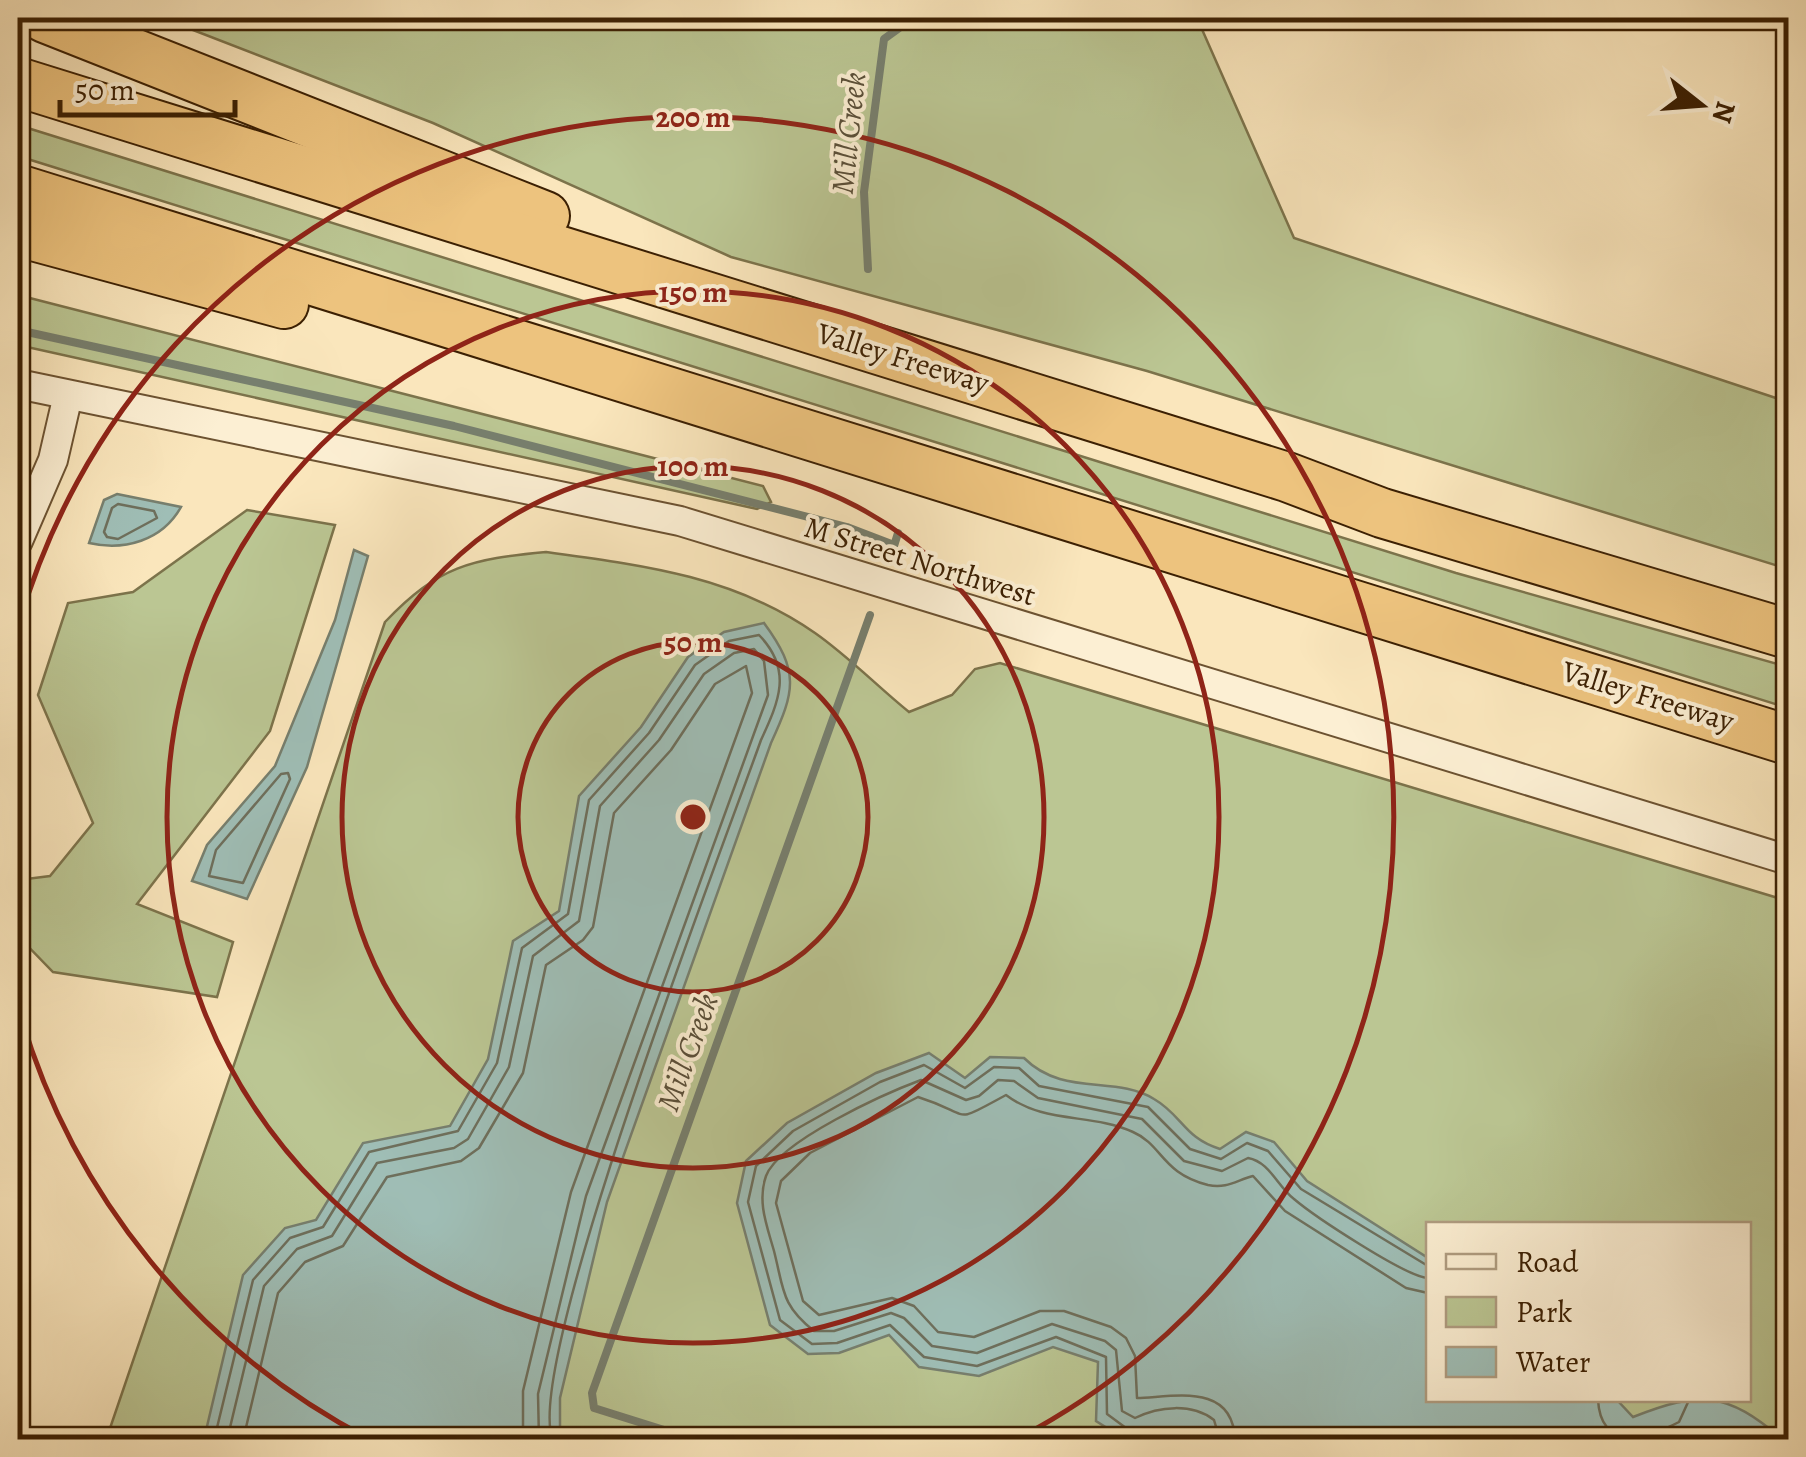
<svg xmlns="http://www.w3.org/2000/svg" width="1806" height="1457" font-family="Alegreya,serif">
  <rect width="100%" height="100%" fill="#fae6bc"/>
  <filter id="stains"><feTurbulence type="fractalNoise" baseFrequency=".002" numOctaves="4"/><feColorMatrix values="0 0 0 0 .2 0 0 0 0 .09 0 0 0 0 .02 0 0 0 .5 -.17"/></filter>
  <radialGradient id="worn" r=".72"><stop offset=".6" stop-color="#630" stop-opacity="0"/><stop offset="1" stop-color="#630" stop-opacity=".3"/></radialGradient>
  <g fill="#bbc693" stroke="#7c734b" stroke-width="2.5" fill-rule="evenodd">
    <path d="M 162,18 L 1197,18 L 1294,238 L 1788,402 L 1788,569 L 1147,371 L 731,257 L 433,123 Z"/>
    <path d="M 18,125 L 1456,573 L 1788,667 L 1788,708 L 18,156 Z"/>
    <path d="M 18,295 L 763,486 L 771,502 L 757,509 L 18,345 Z"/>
    <path d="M 247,510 L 335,525 L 270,731 L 137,904 L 233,942 L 217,997 L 53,972 L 18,936 L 18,880 L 50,876 L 93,823 L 38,695 L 68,603 L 133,592 Z"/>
    <path d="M 546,552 C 642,565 734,576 815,633 C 848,656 878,687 909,712 L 952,695 L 975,669 L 1000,663 L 1788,901 L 1788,1439 L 106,1440 L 385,622 C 438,566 471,559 546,552 ZM 1428,1224 L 1748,1224 L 1748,1400 L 1428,1400 Z"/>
  </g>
  <g fill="#9fbeb6" stroke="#777f6e" stroke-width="2.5">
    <path d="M 117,494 L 181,507 C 162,541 124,551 89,543 L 104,500 Z"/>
    <path d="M 354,550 L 368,556 L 307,767 L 247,899 L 192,881 L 207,845 L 275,766 L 335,620 Z"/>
    <path d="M 764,623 C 800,672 795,691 771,743 L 607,1202 L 560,1398 L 560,1432 L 569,1439 L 204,1439 L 243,1275 L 285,1228 L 316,1220 L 363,1143 L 450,1126 L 488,1059 L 513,941 L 559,911 L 579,796 L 641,727 L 688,657 L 724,632 Z"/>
    <path d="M 929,1053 L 965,1078 L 990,1057 L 1024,1058 C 1063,1097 1115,1075 1154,1099 C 1182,1115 1184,1138 1220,1149 L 1246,1132 L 1274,1142 L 1307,1181 L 1428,1258 L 1428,1400 L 1617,1400 L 1633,1417 C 1701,1390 1727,1392 1782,1439 L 1208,1440 L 1185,1430 L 1123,1438 L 1096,1421 L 1098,1362 L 1053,1347 L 979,1376 L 919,1367 L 889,1335 L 839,1353 L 808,1354 L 770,1325 L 737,1203 L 746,1161 L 787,1123 L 876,1073 Z"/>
  </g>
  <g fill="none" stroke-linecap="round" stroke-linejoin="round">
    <g stroke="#6e6f5c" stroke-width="2.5">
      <path d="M 118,504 L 154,511 L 157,518 L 118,539 L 107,537 L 104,532 L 112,508 Z"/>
      <path d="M 281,774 L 288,773 L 290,779 L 243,883 L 209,876 L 216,850 Z"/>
      <path d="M 1598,1400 C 1601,1452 1648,1438 1679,1422 L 1689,1400"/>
      <path d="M 214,1440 L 253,1280 L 290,1238 L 323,1227 L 369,1152 L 458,1131 L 497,1063 L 522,948 L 568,914 L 589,800 L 649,733 L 695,665 L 729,641 L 759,635 C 793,670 779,701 761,740 C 725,842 521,1368 553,1440"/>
      <path d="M 227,1440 L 264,1286 L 297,1249 L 332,1236 L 377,1163 L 454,1148 L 468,1139 L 509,1067 L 533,956 L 579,921 L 600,806 L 659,740 L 704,674 L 734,653 L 754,649 L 764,661 L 768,695 L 586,1196 L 538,1394 L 539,1440"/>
      <path d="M 243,1440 L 278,1293 L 305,1262 L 343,1246 L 387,1177 L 461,1161 L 479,1148 L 523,1073 L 546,965 L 583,940 L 593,927 L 614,813 L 671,750 L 715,684 L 746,666 L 752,693 L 571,1192 L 523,1391 L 523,1440"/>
      <path d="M 1129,1440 L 1126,1428 L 1107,1414 L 1106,1357 L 1056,1337 L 977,1366 L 924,1357 L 890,1325 L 837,1343 L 812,1344 L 780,1320 L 748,1202 L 756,1166 L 793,1131 L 880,1082 L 924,1065 L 965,1088 L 994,1067 L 1019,1068 L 1039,1086 L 1148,1107 L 1190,1149 L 1221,1159 L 1247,1143 L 1268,1151 L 1301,1189 L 1428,1266"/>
      <path d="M 1220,1440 L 1214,1420 C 1192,1403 1159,1406 1135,1418 L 1122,1411 L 1116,1350 L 1105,1341 L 1052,1324 L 977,1353 L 932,1346 L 904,1318 L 891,1313 L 834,1331 L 814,1331 C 781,1305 784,1290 774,1251 C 767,1226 757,1202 766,1176 C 779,1141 886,1093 921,1080 L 966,1100 L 979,1096 L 998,1080 L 1014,1081 L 1038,1098 L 1142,1119 L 1184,1161 L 1222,1171 L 1248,1158 C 1270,1162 1277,1186 1294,1199 C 1314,1216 1406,1277 1428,1278"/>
      <path d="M 1235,1440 C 1233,1382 1174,1397 1137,1398 L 1135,1356 L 1126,1338 L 1111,1327 L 1064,1311 L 1040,1311 L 974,1337 L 938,1332 L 914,1306 L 892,1298 L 819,1315 L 803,1301 L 776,1203 L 781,1181 L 810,1153 L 918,1097 C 975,1115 949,1126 1006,1095 C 1044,1124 1091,1113 1133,1132 C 1163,1145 1161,1173 1208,1185 C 1227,1189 1237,1180 1253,1176 L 1285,1211 L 1406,1288 L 1428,1293"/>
    </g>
    <g stroke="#777f6e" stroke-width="8">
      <path d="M 868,269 L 864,192 L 884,39 L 913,18"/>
      <path d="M 18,330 L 454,426 L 847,527 L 894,545"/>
      <path d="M 889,562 L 898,533"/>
      <path d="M 696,1440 L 594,1408 L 592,1393 L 870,615"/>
    </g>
    <defs>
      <g id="street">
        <path d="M 18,384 L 680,521 L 1788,860"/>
        <path d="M 18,541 L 53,460 L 68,395"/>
      </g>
      <g id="highway">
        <path d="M 45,18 L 545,216"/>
        <path d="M 18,82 L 1287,477 L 1382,513 L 1788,634"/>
        <path d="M 18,189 L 1788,740"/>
        <path d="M 18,232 L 284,304"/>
      </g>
    </defs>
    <use href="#street" stroke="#6c5231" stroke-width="32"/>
    <use href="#highway" stroke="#3c2003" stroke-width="52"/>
    <use href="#street" stroke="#fcefd3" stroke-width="28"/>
    <use href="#highway" stroke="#edc37e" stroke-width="48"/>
  </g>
  <g fill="none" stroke="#8f2418" stroke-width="5">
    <circle cx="693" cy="817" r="175"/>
    <circle cx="693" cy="817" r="351"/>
    <circle cx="693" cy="817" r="526"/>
    <path d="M369 1439A701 701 0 0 1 19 1010M19 624A701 701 0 1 1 1017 1439"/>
  </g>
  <g text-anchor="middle" stroke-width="8" stroke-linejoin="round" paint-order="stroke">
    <g font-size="30" fill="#3c2003" stroke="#fcefd3">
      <text transform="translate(903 358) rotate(17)" y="10">Valley Freeway</text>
      <text transform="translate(920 561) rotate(17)" y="10">M Street Northwest</text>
      <text transform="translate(1648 696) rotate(17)" y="10">Valley Freeway</text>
    </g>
    <g font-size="32" font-style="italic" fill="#5a4f39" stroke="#fcefd3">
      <text transform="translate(848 133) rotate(-84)" y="11">Mill Creek</text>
      <text transform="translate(687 1052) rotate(-70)" y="11">Mill Creek</text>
    </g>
  </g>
  <circle cx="693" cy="817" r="15" fill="#8f2418" stroke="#fcefd3" stroke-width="5"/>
  <g font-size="30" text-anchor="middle" font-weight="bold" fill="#8f2418" stroke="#fcefd3" stroke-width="8" stroke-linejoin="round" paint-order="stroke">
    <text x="693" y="127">200 m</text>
    <text x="693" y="302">150 m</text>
    <text x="693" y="476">100 m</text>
    <text x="693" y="652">50 m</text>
  </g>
  <rect width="1806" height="1457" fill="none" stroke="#fae6bc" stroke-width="60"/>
  <rect x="20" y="20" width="1766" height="1417" fill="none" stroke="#3c2003" stroke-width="5"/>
  <rect x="30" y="30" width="1746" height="1397" fill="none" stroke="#3c2003" stroke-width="2.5"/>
  <rect x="1426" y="1222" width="325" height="180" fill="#fcefd3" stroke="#af9c80" stroke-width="2.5"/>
  <rect x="1446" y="1254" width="50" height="15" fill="#fcefd3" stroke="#af9c80" stroke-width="2.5"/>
  <text x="1516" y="1272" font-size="30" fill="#3c2003">Road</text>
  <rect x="1446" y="1297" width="50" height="30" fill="#bbc693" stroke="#af9c80" stroke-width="2.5"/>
  <text x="1516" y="1322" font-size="30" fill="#3c2003">Park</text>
  <rect x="1446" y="1347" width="50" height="30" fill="#9fbeb6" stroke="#af9c80" stroke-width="2.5"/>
  <text x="1516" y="1372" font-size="30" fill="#3c2003">Water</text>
  <g transform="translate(1701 105) rotate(107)" stroke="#fcefd3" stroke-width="8" paint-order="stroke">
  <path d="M0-8L18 38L0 25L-18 38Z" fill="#3c2003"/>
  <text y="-15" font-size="28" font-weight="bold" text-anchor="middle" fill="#3c2003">N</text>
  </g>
  <path d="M60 100v15h175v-15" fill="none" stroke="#3c2003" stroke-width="5"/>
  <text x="75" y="100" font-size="30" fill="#3c2003" stroke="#fcefd3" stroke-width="8" paint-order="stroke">50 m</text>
  <rect width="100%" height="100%" filter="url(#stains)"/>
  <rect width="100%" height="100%" fill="url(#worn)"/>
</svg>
